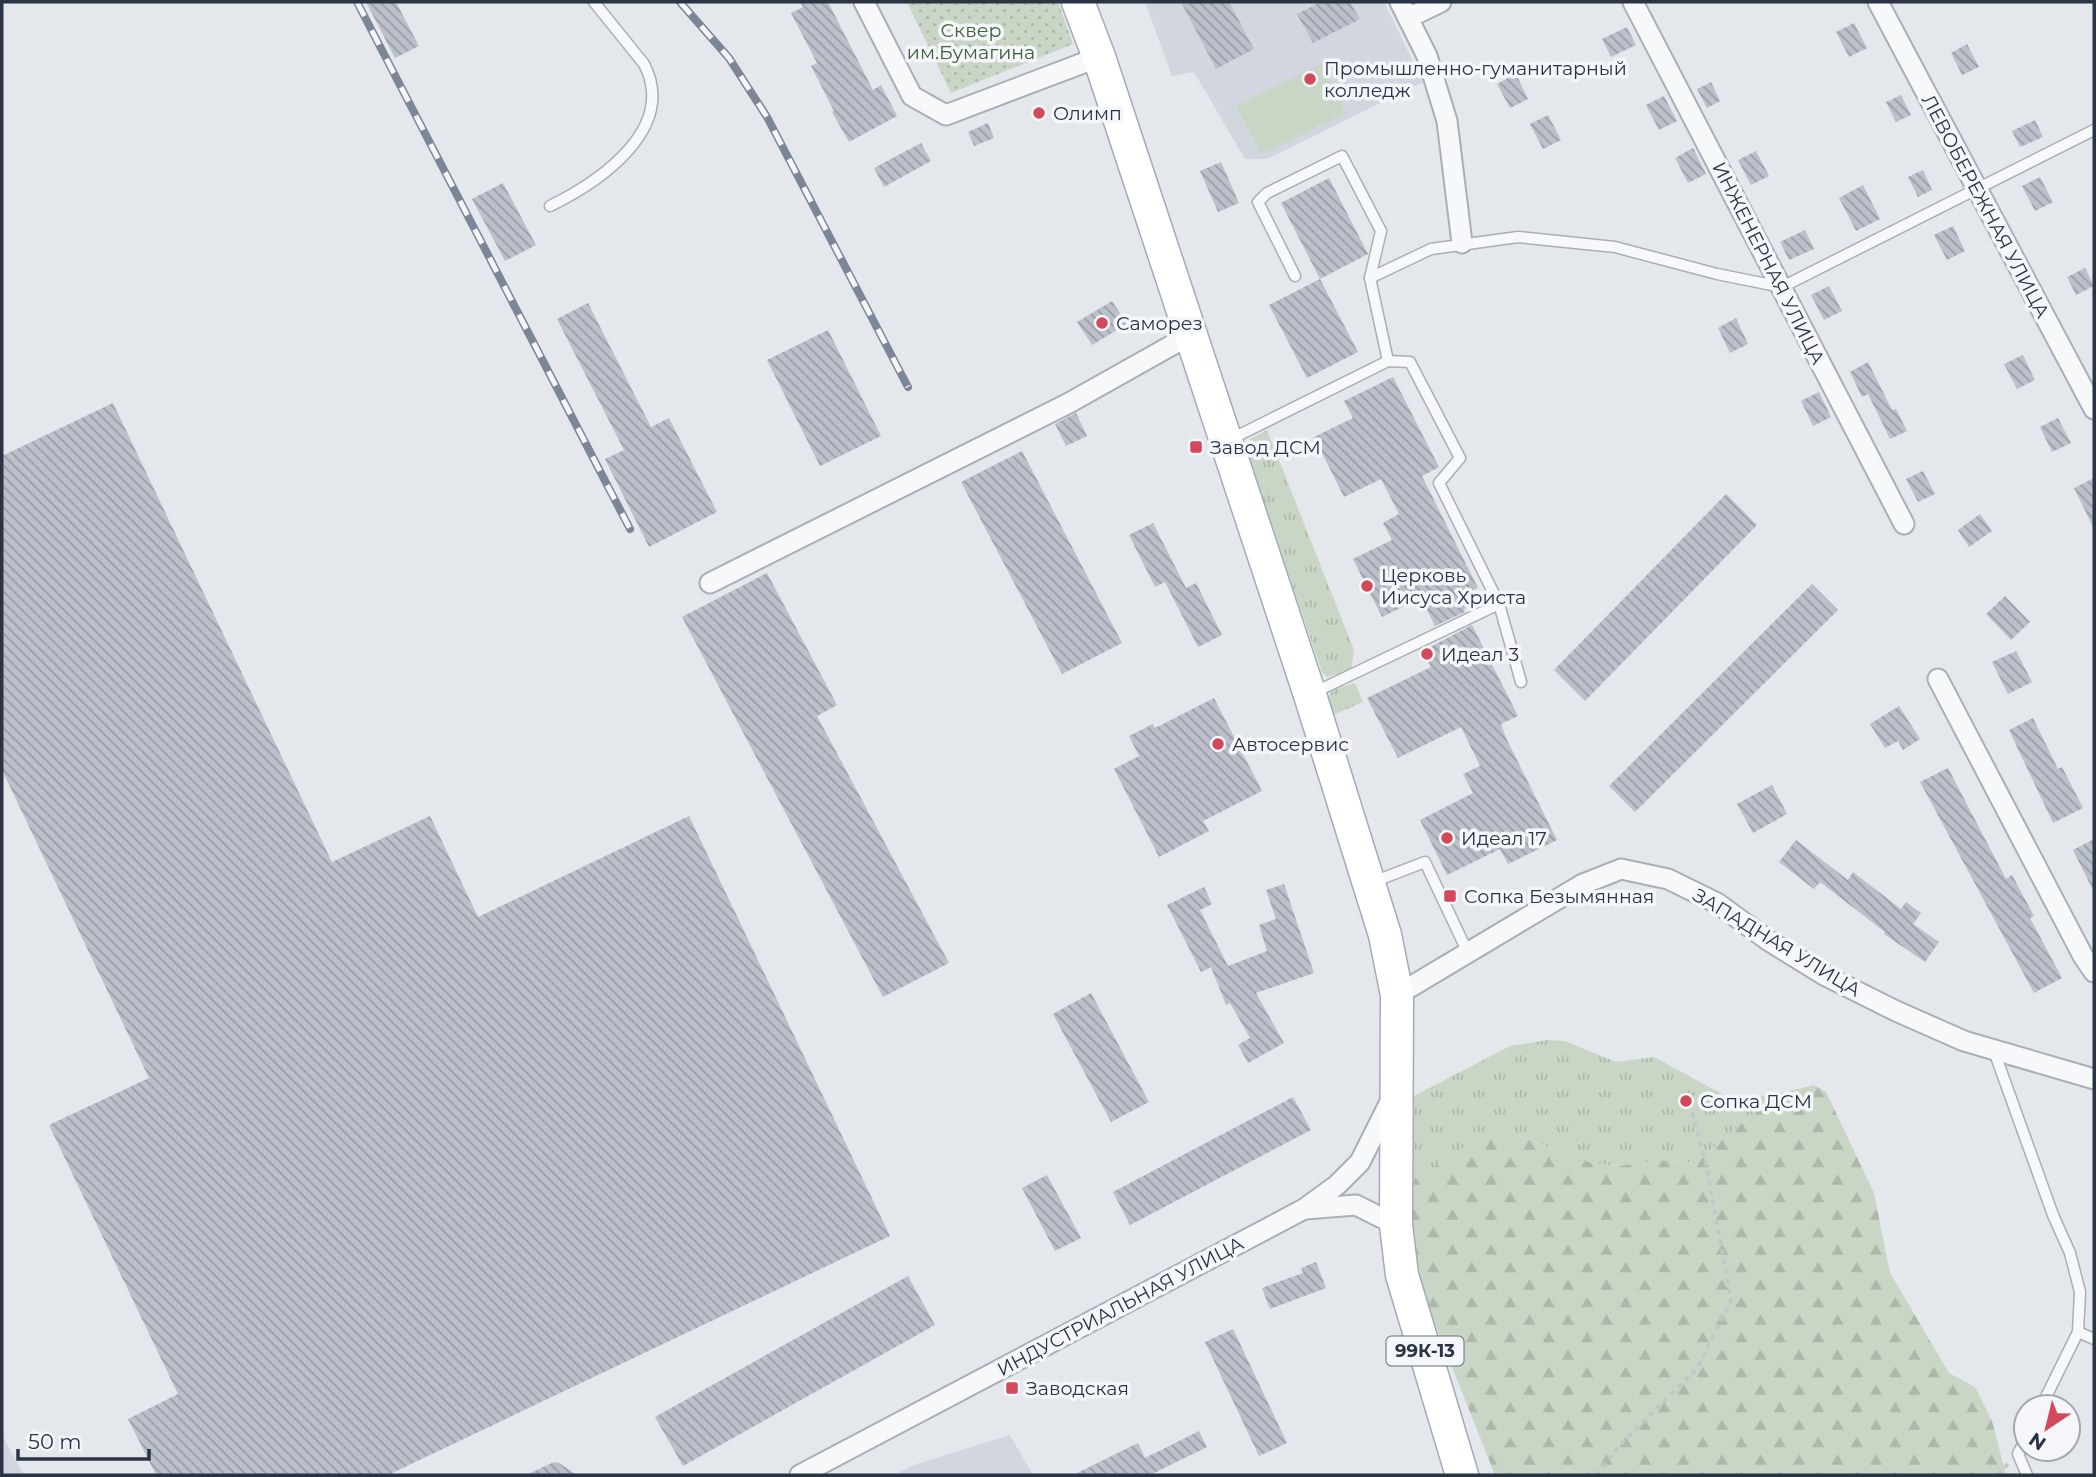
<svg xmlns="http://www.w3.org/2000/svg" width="2096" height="1477" font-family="Montserrat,sans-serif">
  <defs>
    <pattern id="grass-tufts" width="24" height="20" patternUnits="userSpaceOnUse" patternTransform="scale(1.75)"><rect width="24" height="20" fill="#c9d6c5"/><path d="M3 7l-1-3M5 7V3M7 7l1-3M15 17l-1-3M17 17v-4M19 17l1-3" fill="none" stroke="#adb8ab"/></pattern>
    <pattern id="forest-firs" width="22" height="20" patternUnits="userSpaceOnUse" patternTransform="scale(1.75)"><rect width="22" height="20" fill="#c9d6c5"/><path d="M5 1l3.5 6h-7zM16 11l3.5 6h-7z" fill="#adb8ab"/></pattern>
    <pattern id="park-dots" width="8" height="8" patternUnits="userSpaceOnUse" patternTransform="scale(1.75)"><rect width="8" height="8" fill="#c9d6c5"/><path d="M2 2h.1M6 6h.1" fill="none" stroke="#adb8ab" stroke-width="1.8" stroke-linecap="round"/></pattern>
    <pattern id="building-back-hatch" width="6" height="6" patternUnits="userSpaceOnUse" patternTransform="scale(1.75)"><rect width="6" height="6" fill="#bbc0ca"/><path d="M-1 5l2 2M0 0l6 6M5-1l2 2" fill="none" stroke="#989da6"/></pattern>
  </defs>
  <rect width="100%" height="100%" fill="#e4e7ec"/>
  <g fill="#d2d6de">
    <path d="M 1145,2 L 1384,2 L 1423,82 L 1267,159 L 1245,159 L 1194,72 L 1172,76 Z"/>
    <path d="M 2,1435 L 24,1475 L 2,1475 Z"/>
    <path d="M 1010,1435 L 1033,1475 L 894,1475 L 914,1465 Z"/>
  </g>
  <g fill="url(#grass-tufts)">
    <path d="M 1267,430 L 1354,650 L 1351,670 L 1327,677 L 1322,672 L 1246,450 L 1250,439 Z"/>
    <path d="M 1355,683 L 1363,702 L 1333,715 L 1327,698 L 1333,690 Z"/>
    <path d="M 1547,1040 L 1565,1041 L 1616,1062 L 1654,1057 L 1735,1101 L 1777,1094 L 1695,1163 L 1659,1160 L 1618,1166 L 1592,1163 L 1517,1135 L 1400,1189 L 1412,1097 L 1510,1046 Z"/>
  </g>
  <path fill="url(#forest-firs)" d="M 1814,1085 L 1826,1092 L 1874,1193 L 1890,1273 L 1949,1373 L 1975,1387 L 1992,1421 L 2006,1475 L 1495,1475 L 1427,1304 L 1400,1190 L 1475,1139 L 1517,1135 L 1592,1163 L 1618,1166 L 1659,1160 L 1695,1163 L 1777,1094 Z"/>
  <path fill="url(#park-dots)" d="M 907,2 L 1058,2 L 1073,44 L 951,93 Z"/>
  <path fill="#c9d6c5" d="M 1321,64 L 1345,113 L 1261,154 L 1236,106 Z"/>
  <g fill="url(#building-back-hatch)">
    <path d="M 366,2 L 396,2 L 419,46 L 395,58 Z"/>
    <path d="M 800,2 L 828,2 L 873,90 L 881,85 L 897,116 L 849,142 L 832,112 L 834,111 L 811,66 L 817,63 L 791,13 L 803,7 Z"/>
    <path d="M 1181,2 L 1229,2 L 1254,49 L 1216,69 Z"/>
    <path d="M 1321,2 L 1350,2 L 1360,19 L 1313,43 L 1297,14 Z"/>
    <path d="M 1854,23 L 1867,48 L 1849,57 L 1836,32 Z"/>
    <path d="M 1627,27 L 1636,45 L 1611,57 L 1602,39 Z"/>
    <path d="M 1967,44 L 1979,67 L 1962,75 L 1951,53 Z"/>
    <path d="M 1516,74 L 1528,99 L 1510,108 L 1497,84 Z"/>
    <path d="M 1711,82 L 1720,101 L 1707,108 L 1697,89 Z"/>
    <path d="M 1901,95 L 1911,115 L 1896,122 L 1886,102 Z"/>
    <path d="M 1664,96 L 1677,121 L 1659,130 L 1646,105 Z"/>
    <path d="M 1548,115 L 1561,140 L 1543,149 L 1530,124 Z"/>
    <path d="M 2035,120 L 2043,137 L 2020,147 L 2012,131 Z"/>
    <path d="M 988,123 L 994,138 L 974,146 L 968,132 Z"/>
    <path d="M 921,143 L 931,161 L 884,187 L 874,168 Z"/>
    <path d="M 1693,148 L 1706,174 L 1688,183 L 1675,158 Z"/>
    <path d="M 1756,151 L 1769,176 L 1751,185 L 1738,160 Z"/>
    <path d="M 1221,162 L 1239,203 L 1218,212 L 1200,171 Z"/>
    <path d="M 1923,170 L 1932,190 L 1918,197 L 1908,177 Z"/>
    <path d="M 2040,177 L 2053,202 L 2035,211 L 2022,186 Z"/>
    <path d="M 1329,178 L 1368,254 L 1320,279 L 1281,203 Z"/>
    <path d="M 503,183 L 536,245 L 505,261 L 472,199 Z"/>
    <path d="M 1863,185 L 1880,219 L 1856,231 L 1839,198 Z"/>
    <path d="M 1953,226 L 1965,251 L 1947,260 L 1934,235 Z"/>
    <path d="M 1805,230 L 1814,249 L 1789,260 L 1780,242 Z"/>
    <path d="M 2085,268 L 2094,286 L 2076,295 L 2067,277 Z"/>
    <path d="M 1320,279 L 1358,352 L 1307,378 L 1269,305 Z"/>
    <path d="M 1829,286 L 1842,311 L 1824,320 L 1811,295 Z"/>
    <path d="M 1112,301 L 1127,324 L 1092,345 L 1077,322 Z"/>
    <path d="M 588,303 L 651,427 L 669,418 L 717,512 L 649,547 L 605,459 L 624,450 L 557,319 Z"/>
    <path d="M 1736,318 L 1748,344 L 1730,353 L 1718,328 Z"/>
    <path d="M 828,330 L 881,436 L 820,466 L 767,360 Z"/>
    <path d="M 2023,355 L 2035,380 L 2017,389 L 2004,364 Z"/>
    <path d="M 1868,362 L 1892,410 L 1896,409 L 1907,431 L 1890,439 L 1868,394 L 1862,397 L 1850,372 Z"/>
    <path d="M 1393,377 L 1439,467 L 1422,476 L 1478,588 L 1460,596 L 1466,608 L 1464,609 L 1465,612 L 1435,626 L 1421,598 L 1382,617 L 1353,559 L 1392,540 L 1383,523 L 1399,514 L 1381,479 L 1344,497 L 1314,437 L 1353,418 L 1344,401 Z"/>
    <path d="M 1819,392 L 1831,417 L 1813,426 L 1801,401 Z"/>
    <path d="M 113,403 L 332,862 L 430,816 L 478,917 L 689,816 L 890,1236 L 388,1475 L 156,1475 L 128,1419 L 178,1394 L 49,1125 L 149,1078 L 2,770 L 2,456 Z"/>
    <path d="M 1076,413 L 1087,436 L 1066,446 L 1055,424 Z"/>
    <path d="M 2058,418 L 2071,443 L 2052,452 L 2040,427 Z"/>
    <path d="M 1022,451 L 1122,643 L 1062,674 L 961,482 Z"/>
    <path d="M 1923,471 L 1935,494 L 1918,502 L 1906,479 Z"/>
    <path d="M 2094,478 L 2094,529 L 2074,488 Z"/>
    <path d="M 1726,494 L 1757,525 L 1585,701 L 1554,670 Z"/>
    <path d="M 1980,514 L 1992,531 L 1969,547 L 1958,530 Z"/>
    <path d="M 1153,523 L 1186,588 L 1196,583 L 1222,635 L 1198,647 L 1165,582 L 1155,587 L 1129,535 Z"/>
    <path d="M 767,573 L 837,705 L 817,716 L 949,963 L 883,997 L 682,617 Z"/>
    <path d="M 1812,584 L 1838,610 L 1635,812 L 1609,786 Z"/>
    <path d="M 2005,596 L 2030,622 L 2011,640 L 1986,614 Z"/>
    <path d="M 1472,625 L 1518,716 L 1501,724 L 1506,738 L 1557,840 L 1508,864 L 1500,849 L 1447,875 L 1420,820 L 1473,793 L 1463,774 L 1480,766 L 1461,727 L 1398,758 L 1367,698 L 1431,667 L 1423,651 Z"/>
    <path d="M 2016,651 L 2032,682 L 2008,694 L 1992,662 Z"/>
    <path d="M 1214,698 L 1262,791 L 1203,821 L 1209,831 L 1159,857 L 1114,769 L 1139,756 L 1129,736 L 1153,724 L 1155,728 Z"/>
    <path d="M 1899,706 L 1920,739 L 1903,750 L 1898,741 L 1885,748 L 1870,724 Z"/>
    <path d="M 2033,718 L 2058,769 L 2062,767 L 2083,808 L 2053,823 L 2009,730 Z"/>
    <path d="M 1948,768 L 2006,879 L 2012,875 L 2034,916 L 2030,918 L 2062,978 L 2034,993 L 1920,782 Z"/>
    <path d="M 1772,785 L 1787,814 L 1753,833 L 1737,804 Z"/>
    <path d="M 2094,839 L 2094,892 L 2073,850 Z"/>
    <path d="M 1796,840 L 1848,880 L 1853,872 L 1901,909 L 1906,902 L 1921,913 L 1913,924 L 1939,942 L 1925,962 L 1884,934 L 1885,932 L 1820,882 L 1814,889 L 1779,862 Z"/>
    <path d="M 1284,884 L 1314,973 L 1256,993 L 1284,1043 L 1248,1063 L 1238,1045 L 1250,1038 L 1230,1003 L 1226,1005 L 1211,967 L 1201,972 L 1167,905 L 1204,887 L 1212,904 L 1200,910 L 1228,966 L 1267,951 L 1259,925 L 1276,919 L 1266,890 Z"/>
    <path d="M 1091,993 L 1149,1102 L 1111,1122 L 1053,1014 Z"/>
    <path d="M 1293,1097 L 1311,1130 L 1130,1225 L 1113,1192 Z"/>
    <path d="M 1047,1175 L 1081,1238 L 1055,1251 L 1022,1188 Z"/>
    <path d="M 1316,1262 L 1326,1288 L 1270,1309 L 1262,1288 L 1303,1273 L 1301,1268 Z"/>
    <path d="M 908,1276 L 935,1325 L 683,1466 L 655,1417 Z"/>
    <path d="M 1233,1329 L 1287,1443 L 1259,1456 L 1205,1342 Z"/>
    <path d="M 1199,1431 L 1207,1447 L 1150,1475 L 1073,1475 L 1138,1443 L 1145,1458 Z"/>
    <path d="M 554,1462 L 559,1463 L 577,1475 L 526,1475 Z"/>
  </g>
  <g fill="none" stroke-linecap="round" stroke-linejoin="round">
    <defs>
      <g id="service">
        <path d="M 550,206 C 599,182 678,129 644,64 L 594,2"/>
        <path d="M 1295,276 L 1258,202 L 1267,193 L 1342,156 L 1381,231 L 1370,278 L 1388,361"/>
        <path d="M 1370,278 L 1431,249 L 1518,237 L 1615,247 L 1717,274 L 1782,287 L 2094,130"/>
        <path d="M 1229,440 L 1388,361 L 1410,362 L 1460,458 L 1439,483 L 1499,604 L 1313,693"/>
        <path d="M 1499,604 L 1521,682"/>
        <path d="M 1373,882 L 1425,862 L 1468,953"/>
        <path d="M 1994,1051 L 2053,1215 L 2070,1253 L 2080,1292 L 2078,1332 L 2041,1407"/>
        <path d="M 2078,1332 L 2094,1339"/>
        <path d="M 2026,1438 L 2018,1454 L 2027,1475"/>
      </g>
      <g id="minor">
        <path d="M 864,2 L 912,96 L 946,115 L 1099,57"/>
        <path d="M 1400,2 L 1427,56 L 1447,121 L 1462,243"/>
        <path d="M 1633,2 L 1904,524"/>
        <path d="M 1878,2 L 2094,409"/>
        <path d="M 1408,18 L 1441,2"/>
        <path d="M 710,583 L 1069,403 L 1190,335"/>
        <path d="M 1938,679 L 2083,956 L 2094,972"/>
        <path d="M 1397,995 L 1583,884 L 1621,869 L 1668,879 L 1717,903 L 1769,941 L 1824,975 L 1896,1011 L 1964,1041 L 2094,1079"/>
        <path d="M 1305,1209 L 1356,1205 L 1396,1225"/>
        <path d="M 800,1475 L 1304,1209 L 1337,1185 L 1360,1162 L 1391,1100"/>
      </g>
      <path id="primary" d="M 1078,2 L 1099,57 L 1310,695 L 1385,935 L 1397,995 L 1396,1225 L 1402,1275 L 1462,1475"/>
    </defs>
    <use href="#service" stroke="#a9aeb7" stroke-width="13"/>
    <use href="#minor" stroke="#a9aeb7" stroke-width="23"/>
    <use href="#primary" stroke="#a3abb8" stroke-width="35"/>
    <g stroke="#c2c5cb" stroke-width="3.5" stroke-dasharray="5 5" stroke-linecap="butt">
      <path d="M 1596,1475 L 1618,1447 L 1698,1367 L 1731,1300 L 1707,1169 L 1691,1108"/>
      <path d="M 1998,1475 L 2008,1464"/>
    </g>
    <use href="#service" stroke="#f7f8fa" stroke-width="10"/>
    <use href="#minor" stroke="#f7f8fa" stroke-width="19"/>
    <use href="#primary" stroke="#fff" stroke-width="32"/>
    <defs>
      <g id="rail">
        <path d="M 357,2 L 630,529"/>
        <path d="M 680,2 L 729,58 L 767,117 L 908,387"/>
      </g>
    </defs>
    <use href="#rail" stroke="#7d8696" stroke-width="8"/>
    <use href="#rail" stroke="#f4f6f9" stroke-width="5" stroke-dasharray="16" stroke-linecap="butt"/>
  </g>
  <g fill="#d1495b" stroke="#f4f6f9" stroke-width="2.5">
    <circle cx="1310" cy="79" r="7"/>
    <circle cx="1039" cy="113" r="7"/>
    <circle cx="1102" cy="323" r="7"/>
    <rect x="1189" y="440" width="14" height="14" rx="3.5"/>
    <circle cx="1367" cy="586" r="7"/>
    <circle cx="1427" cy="654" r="7"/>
    <circle cx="1218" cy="744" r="7"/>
    <circle cx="1447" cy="838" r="7"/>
    <rect x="1443" y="889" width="14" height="14" rx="3.5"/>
    <circle cx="1686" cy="1101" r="7"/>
    <rect x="1005" y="1381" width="14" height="14" rx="3.5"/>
  </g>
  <g text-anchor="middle" stroke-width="7" stroke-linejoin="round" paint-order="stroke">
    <rect fill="#f4f6f9" stroke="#676e7b" stroke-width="2" x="1386.5" y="1336.5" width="77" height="29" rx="5"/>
    <g font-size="18" font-weight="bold" fill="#2b3445">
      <text x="1425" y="1357">99К-13</text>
    </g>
    <g font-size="19" fill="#3f6138" stroke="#f4f6f9">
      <text x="971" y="37">Сквер<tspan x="971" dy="22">им.Бумагина</tspan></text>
    </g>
    <g font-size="19" fill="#2b3445" stroke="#f4f6f9" text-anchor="start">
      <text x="1324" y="75">Промышленно-гуманитарный<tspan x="1324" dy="22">колледж</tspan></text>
      <text x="1053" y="120">Олимп</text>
      <text x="1116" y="330">Саморез</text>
      <text x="1210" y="454">Завод ДСМ</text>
      <text x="1381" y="582">Церковь<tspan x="1381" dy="22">Иисуса Христа</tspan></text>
      <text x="1441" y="661">Идеал 3</text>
      <text x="1232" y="751">Автосервис</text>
      <text x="1461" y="845">Идеал 17</text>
      <text x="1464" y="903">Сопка Безымянная</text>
      <text x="1700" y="1108">Сопка ДСМ</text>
      <text x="1026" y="1395">Заводская</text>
    </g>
    <g font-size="19" fill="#2b3445" stroke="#f4f6f9">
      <text transform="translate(1986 206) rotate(62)" y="7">ЛЕВОБЕРЕЖНАЯ УЛИЦА</text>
      <text transform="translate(1769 263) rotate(63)" y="7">ИНЖЕНЕРНАЯ УЛИЦА</text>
      <text transform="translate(1777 942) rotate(31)" y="7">ЗАПАДНАЯ УЛИЦА</text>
      <text transform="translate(1120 1306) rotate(-28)" y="7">ИНДУСТРИАЛЬНАЯ УЛИЦА</text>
    </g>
  </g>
  <rect width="2096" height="1477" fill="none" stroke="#2b3445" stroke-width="7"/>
  <g transform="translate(2047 1428) rotate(215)"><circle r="33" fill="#f4f6f9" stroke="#a4a8b1" stroke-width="2"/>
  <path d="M0-5L12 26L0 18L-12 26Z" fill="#d1495b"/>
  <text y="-10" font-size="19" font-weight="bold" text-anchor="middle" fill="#2b3445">N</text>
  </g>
  <path d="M18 1449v10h131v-10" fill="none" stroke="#2b3445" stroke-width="3.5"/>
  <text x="28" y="1449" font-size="21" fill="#2b3445" stroke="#f4f6f9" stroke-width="5" paint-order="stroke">50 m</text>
</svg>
